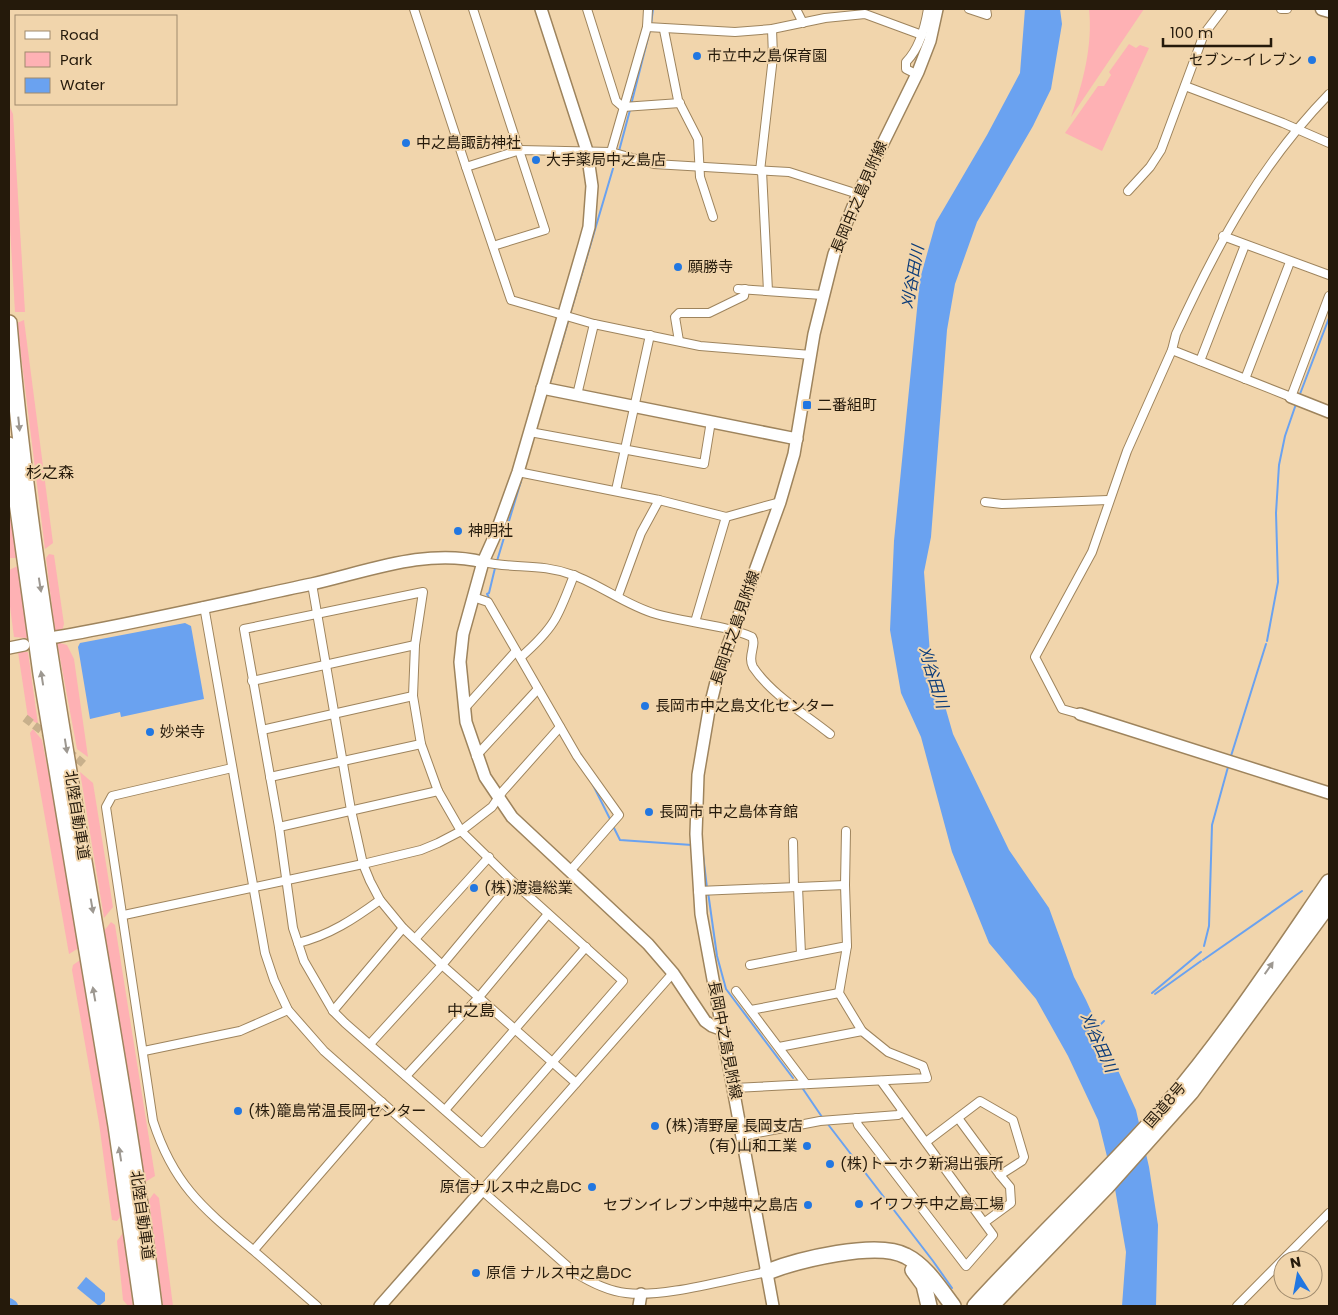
<svg xmlns="http://www.w3.org/2000/svg" width="1338" height="1315" font-family="Poppins,'Noto Sans JP',sans-serif">
  <rect width="100%" height="100%" fill="#f1d5ac"/>
  <g fill="#feb1b4">
    <path d="M 1089,9 L 1144,9 L 1071,117 C 1083,83 1093,45 1089,9 Z"/>
    <path d="M 1129,44 L 1136,48 L 1140,45 L 1149,48 L 1102,151 L 1065,133 L 1098,86 L 1104,86 L 1111,75 L 1109,72 Z"/>
    <path d="M 9,106 L 13,114 L 25,312 L 15,312 L 9,211 Z"/>
    <path d="M 24,320 L 53,543 L 45,549 L 17,323 Z"/>
    <path d="M 9,480 L 19,558 L 9,558 Z"/>
    <path d="M 49,554 L 54,555 L 64,624 L 62,631 L 55,631 L 46,558 Z"/>
    <path d="M 20,565 L 30,636 L 26,638 L 14,637 L 9,599 L 9,570 Z"/>
    <path d="M 57,642 L 67,645 L 74,659 L 88,757 L 77,749 Z"/>
    <path d="M 18,652 L 28,652 L 38,724 L 28,718 Z"/>
    <path d="M 33,729 L 42,740 L 82,946 L 69,954 L 30,733 Z"/>
    <path d="M 80,772 L 93,783 L 113,907 L 104,918 Z"/>
    <path d="M 111,922 L 115,925 L 155,1176 L 145,1182 L 104,931 Z"/>
    <path d="M 83,958 L 123,1213 L 117,1221 L 112,1220 L 99,1123 L 72,970 L 73,965 Z"/>
    <path d="M 154,1193 L 159,1198 L 173,1306 L 163,1306 L 149,1200 Z"/>
    <path d="M 123,1233 L 133,1306 L 128,1306 L 123,1300 L 117,1241 Z"/>
  </g>
  <g fill="#6aa2f0">
    <path d="M 1025,9 L 1060,9 L 1062,24 L 1051,89 L 1033,126 L 977,222 L 955,284 L 947,330 L 931,537 L 924,572 L 930,654 L 953,734 L 1009,850 L 1049,908 L 1074,977 L 1086,1000 L 1136,1110 L 1149,1167 L 1158,1225 L 1156,1306 L 1122,1306 L 1126,1252 L 1115,1189 L 1098,1120 L 1068,1056 L 1036,999 L 989,943 L 952,852 L 921,737 L 901,693 L 890,630 L 894,541 L 920,279 L 936,222 L 987,135 L 1020,73 Z"/>
    <path d="M 185,623 L 191,626 L 204,699 L 121,717 L 120,712 L 90,719 L 78,647 L 80,643 Z"/>
    <path d="M 86,1277 L 105,1293 L 105,1301 L 99,1306 L 77,1288 Z"/>
  </g>
  <g fill="none" stroke-linecap="round" stroke-linejoin="round">
    <g stroke="#6aa2f0" stroke-width="2">
      <path d="M 651,25 L 653,9"/>
      <path d="M 631,105 L 650,30"/>
      <path d="M 619,151 L 630,110"/>
      <path d="M 570,314 L 617,155"/>
      <path d="M 549,386 L 569,318"/>
      <path d="M 1300,394 L 1329,318"/>
      <path d="M 497,561 L 521,481"/>
      <path d="M 490,600 L 487,594 L 489,593 L 495,568"/>
      <path d="M 1267,641 L 1278,582 L 1276,513 L 1279,465 L 1285,436 L 1296,404"/>
      <path d="M 1231,756 L 1266,644"/>
      <path d="M 591,781 L 611,821"/>
      <path d="M 613,826 L 620,840 L 692,845"/>
      <path d="M 702,846 L 707,888"/>
      <path d="M 708,892 L 717,956 L 726,989 L 793,1078"/>
      <path d="M 1204,946 L 1209,926 L 1212,825 L 1228,767"/>
      <path d="M 1203,960 L 1302,891"/>
      <path d="M 1152,993 L 1201,952"/>
      <path d="M 1155,994 L 1201,961"/>
      <path d="M 1097,1028 L 1104,1021"/>
      <path d="M 803,1089 L 822,1117"/>
      <path d="M 827,1123 L 933,1261 L 952,1288"/>
    </g>
    <path stroke="#6aa2f0" stroke-width="12" d="M 9,1304 L 12,1306"/>
    <g stroke="#c8b08c" stroke-width="8" stroke-dasharray="8 4" stroke-linecap="butt">
      <path d="M 25,718 L 51,738"/>
      <path d="M 68,751 L 85,765"/>
    </g>
    <defs>
      <g id="street">
        <path d="M 414,9 L 466,167 L 520,150 L 611,152 L 654,164 L 789,172 L 858,194"/>
        <path d="M 473,9 L 545,230 L 493,246"/>
        <path d="M 587,9 L 616,101 L 623,107 L 680,103"/>
        <path d="M 796,9 L 803,23"/>
        <path d="M 969,9 L 987,15 L 986,9"/>
        <path d="M 1281,9 L 1287,9"/>
        <path d="M 647,27 L 735,32 L 772,29 L 825,18 L 865,14 L 922,35"/>
        <path d="M 664,30 L 678,100 L 698,139 L 700,177 L 713,217"/>
        <path d="M 916,74 L 906,69 L 906,62 C 920,48 925,27 928,9"/>
        <path d="M 1185,86 L 1283,123 L 1329,143"/>
        <path d="M 611,152 L 647,27 L 648,9"/>
        <path d="M 466,167 L 511,300 L 594,324 L 700,346 L 811,355"/>
        <path d="M 760,171 L 773,57 L 772,29"/>
        <path d="M 762,171 L 768,291"/>
        <path d="M 1128,191 L 1150,167 L 1161,150 L 1204,34 L 1223,9"/>
        <path d="M 1223,236 L 1329,275"/>
        <path d="M 738,289 L 822,295"/>
        <path d="M 679,341 L 675,317 L 679,313 L 709,313 L 744,296 L 745,289"/>
        <path d="M 1172,350 L 1291,397 L 1329,296"/>
        <path d="M 1200,361 L 1245,245"/>
        <path d="M 1245,379 L 1290,262"/>
        <path d="M 577,395 L 594,324"/>
        <path d="M 530,432 L 704,464 L 711,421"/>
        <path d="M 518,472 L 659,500 L 726,517 L 780,502"/>
        <path d="M 616,490 L 650,335"/>
        <path d="M 985,502 L 1002,504 L 1108,500"/>
        <path d="M 483,562 C 515,569 541,563 573,575 C 601,585 627,606 656,614 C 688,623 721,624 752,637 C 757,645 747,656 753,667 C 771,694 805,714 830,734"/>
        <path d="M 312,584 L 351,810 L 363,864 L 370,881 L 380,900 L 403,928 L 442,965 L 576,1083"/>
        <path d="M 423,592 L 415,645 L 413,696 L 421,744 L 438,791 L 461,831 L 512,881 L 623,981 L 482,1143 L 345,1023 L 333,1011 L 304,961 L 293,928 L 279,827 L 244,629 Z"/>
        <path d="M 618,596 L 641,533 L 659,500"/>
        <path d="M 473,597 L 488,602 L 577,756 L 619,815 L 570,871"/>
        <path d="M 204,606 L 265,953 L 274,980 L 288,1010 L 324,1051 L 574,1272 C 590,1282 607,1291 626,1293 C 664,1298 728,1279 767,1272"/>
        <path d="M 695,622 L 726,517"/>
        <path d="M 521,657 C 555,627 558,617 574,575"/>
        <path d="M 252,681 L 415,645"/>
        <path d="M 464,709 L 516,651"/>
        <path d="M 1080,714 L 1062,709 L 1035,657 L 1092,552 L 1127,451 L 1172,350 L 1176,334 C 1217,245 1260,165 1329,94"/>
        <path d="M 262,730 L 413,696"/>
        <path d="M 476,756 L 538,689"/>
        <path d="M 232,768 L 112,796 L 106,807 L 153,1121 C 174,1186 204,1209 254,1251 C 275,1269 296,1288 317,1306"/>
        <path d="M 270,777 L 421,744"/>
        <path d="M 279,827 L 438,791"/>
        <path d="M 793,842 L 794,887"/>
        <path d="M 845,885 L 846,831"/>
        <path d="M 798,887 L 801,954"/>
        <path d="M 698,891 L 845,885 L 847,946 L 750,965"/>
        <path d="M 124,915 L 363,864 L 421,850 L 438,843 L 461,831 L 492,807 L 503,791 L 560,727"/>
        <path d="M 415,939 L 489,857"/>
        <path d="M 298,943 C 330,935 354,919 380,900"/>
        <path d="M 847,946 L 839,993 L 862,1031"/>
        <path d="M 736,991 L 806,1084"/>
        <path d="M 751,1010 L 839,993"/>
        <path d="M 333,1011 L 403,928"/>
        <path d="M 370,1044 L 442,965 L 512,881"/>
        <path d="M 144,1051 L 240,1031 L 288,1010"/>
        <path d="M 406,1076 L 479,997 L 548,914"/>
        <path d="M 734,1088 L 927,1078 L 923,1066 L 888,1052 L 862,1031 L 779,1047"/>
        <path d="M 445,1110 L 586,947"/>
        <path d="M 856,1118 L 858,1125 L 966,1266 L 993,1235 L 881,1081"/>
        <path d="M 958,1118 L 1000,1175"/>
        <path d="M 742,1136 L 820,1121 L 898,1115 L 902,1112"/>
        <path d="M 926,1142 L 980,1101 L 1013,1120 L 1024,1157 L 1022,1161 L 1000,1175 L 1010,1187 L 1011,1203 L 985,1222"/>
        <path d="M 482,1190 L 673,973"/>
        <path d="M 254,1250 L 382,1102"/>
        <path d="M 1237,1306 L 1329,1213"/>
      </g>
      <g id="secondary">
        <path d="M 541,9 L 587,151 L 592,186 L 589,227 L 584,245 L 518,472 L 496,533 L 483,562 L 463,634 L 460,662 L 466,722 L 485,777 L 512,817 L 648,944 L 673,973 L 705,1021 L 712,1026 L 723,1030"/>
        <path d="M 542,388 L 797,439"/>
        <path d="M 1291,397 L 1329,412"/>
        <path d="M 56,637 C 142,622 227,602 312,584 C 369,571 426,548 483,562"/>
        <path d="M 9,648 L 24,645"/>
        <path d="M 1080,714 L 1329,793"/>
        <path d="M 380,1306 L 482,1190"/>
        <path d="M 639,1306 L 641,1294"/>
        <path d="M 773,1306 L 701,914 L 696,834 L 698,775 L 709,710 L 719,670 L 780,502 L 794,454 L 814,334 L 834,254 L 858,194 L 918,72 L 930,41 L 937,9"/>
      </g>
      <path id="primary" d="M 1322,9 L 1329,11"/>
      <g id="highway">
        <path d="M 9,323 C 37,654 112,978 154,1306"/>
        <path d="M 9,445 L 41,674 L 116,1126 L 142,1306"/>
        <path d="M 913,1270 L 924,1285 L 929,1306"/>
        <path d="M 767,1272 C 798,1260 877,1240 906,1256 C 926,1266 940,1289 953,1306"/>
        <path d="M 975,1306 C 1037,1238 1105,1175 1166,1106 C 1226,1036 1277,958 1329,882"/>
        <path d="M 991,1306 L 1107,1186 L 1191,1092 L 1329,904"/>
      </g>
    </defs>
    <use href="#street" stroke="#9e845d" stroke-width="10"/>
    <use href="#secondary" stroke="#9e845d" stroke-width="14"/>
    <use href="#primary" stroke="#9e845d" stroke-width="15"/>
    <use href="#highway" stroke="#9e845d" stroke-width="18"/>
    <use href="#street" stroke="#fff" stroke-width="8"/>
    <use href="#secondary" stroke="#fff" stroke-width="11"/>
    <use href="#primary" stroke="#fff" stroke-width="12"/>
    <use href="#highway" stroke="#fff" stroke-width="15"/>
  </g>
  <defs><path id="oneway-solid" d="M-6-.8H1V-3.2L6.5 0L1 3.2V.8H-6Z" transform="scale(1.25)"/></defs>
  <g fill="#9d9891">
    <use href="#oneway-solid" transform="translate(19 424) rotate(84)"/>
    <use href="#oneway-solid" transform="translate(40 585) rotate(81)"/>
    <use href="#oneway-solid" transform="translate(42 678) rotate(-99)"/>
    <use href="#oneway-solid" transform="translate(66 746) rotate(81)"/>
    <use href="#oneway-solid" transform="translate(92 906) rotate(80)"/>
    <use href="#oneway-solid" transform="translate(1269 968) rotate(-55)"/>
    <use href="#oneway-solid" transform="translate(94 994) rotate(-100)"/>
    <use href="#oneway-solid" transform="translate(120 1154) rotate(-99)"/>
  </g>
  <g fill="#2277e1" stroke="#f1d5ac" stroke-width="2">
    <circle cx="697" cy="56" r="5"/>
    <circle cx="1312" cy="60" r="5"/>
    <circle cx="406" cy="143" r="5"/>
    <circle cx="536" cy="160" r="5"/>
    <circle cx="678" cy="267" r="5"/>
    <rect x="802" y="400" width="10" height="10" rx="2.5"/>
    <circle cx="458" cy="531" r="5"/>
    <circle cx="645" cy="706" r="5"/>
    <circle cx="150" cy="732" r="5"/>
    <circle cx="649" cy="812" r="5"/>
    <circle cx="474" cy="888" r="5"/>
    <circle cx="238" cy="1111" r="5"/>
    <circle cx="655" cy="1126" r="5"/>
    <circle cx="807" cy="1146" r="5"/>
    <circle cx="830" cy="1164" r="5"/>
    <circle cx="592" cy="1187" r="5"/>
    <circle cx="859" cy="1204" r="5"/>
    <circle cx="808" cy="1205" r="5"/>
    <circle cx="476" cy="1273" r="5"/>
  </g>
  <g text-anchor="middle" stroke-width="4" stroke-linejoin="round" paint-order="stroke">
    <g font-size="15" fill="#251a0b" stroke="#f1d5ac" text-anchor="start">
      <text x="707" y="61">市立中之島保育園</text>
      <text x="1302" y="65" text-anchor="end">セブン-イレブン</text>
      <text x="416" y="148">中之島諏訪神社</text>
      <text x="546" y="165">大手薬局中之島店</text>
      <text x="688" y="272">願勝寺</text>
      <text x="817" y="410">二番組町</text>
      <text x="468" y="536">神明社</text>
      <text x="655" y="711">長岡市中之島文化センター</text>
      <text x="160" y="737">妙栄寺</text>
      <text x="659" y="817">長岡市 中之島体育館</text>
      <text x="484" y="893">(株)渡邉総業</text>
      <text x="248" y="1116">(株)籠島常温長岡センター</text>
      <text x="665" y="1131">(株)清野屋 長岡支店</text>
      <text x="797" y="1151" text-anchor="end">(有)山和工業</text>
      <text x="840" y="1169">(株)トーホク新潟出張所</text>
      <text x="582" y="1192" text-anchor="end">原信ナルス中之島DC</text>
      <text x="869" y="1209">イワフチ中之島工場</text>
      <text x="798" y="1210" text-anchor="end">セブンイレブン中越中之島店</text>
      <text x="486" y="1278">原信 ナルス中之島DC</text>
    </g>
    <g font-size="15" fill="#251a0b" stroke="#f1d5ac">
      <text transform="translate(859 197) rotate(-67)" y="5">長岡中之島見附線</text>
      <text transform="translate(735 628) rotate(-71)" y="5">長岡中之島見附線</text>
      <text transform="translate(77 815) rotate(81)" y="5">北陸自動車道</text>
      <text transform="translate(725 1040) rotate(79)" y="5">長岡中之島見附線</text>
      <text transform="translate(1165 1105) rotate(-49)" y="5">国道8号</text>
      <text transform="translate(142 1215) rotate(82)" y="5">北陸自動車道</text>
    </g>
    <g font-size="16" font-style="italic" fill="#0c3c79" stroke="#f1d5ac">
      <text transform="translate(912 277) rotate(-80)" y="6">刈谷田川</text>
      <text transform="translate(934 677) rotate(73)" y="6">刈谷田川</text>
      <text transform="translate(1099 1042) rotate(65)" y="6">刈谷田川</text>
    </g>
    <g font-size="16" fill="#251a0b" stroke="#f1d5ac">
      <text x="50" y="478">杉之森</text>
      <text x="471" y="1016">中之島</text>
    </g>
  </g>
  <rect width="1338" height="1315" fill="none" stroke="#251a0b" stroke-width="20"/>
  <rect x="15" y="15" width="162" height="90" fill="#f1d5ac" stroke="#9f8a6c"/>
  <rect x="25" y="31" width="25" height="8" fill="#ffffff" stroke="#9f8a6c"/>
  <text x="60" y="40" font-size="15" fill="#251a0b">Road</text>
  <rect x="25" y="52" width="25" height="15" fill="#feb1b4" stroke="#9f8a6c"/>
  <text x="60" y="65" font-size="15" fill="#251a0b">Park</text>
  <rect x="25" y="78" width="25" height="15" fill="#6aa2f0" stroke="#9f8a6c"/>
  <text x="60" y="90" font-size="15" fill="#251a0b">Water</text>
  <g transform="translate(1298 1275) rotate(349)"><circle r="24" fill="#f1d5ac" stroke="#9f8a6c"/>
  <path d="M0-4L9 19L0 12L-9 19Z" fill="#2277e1"/>
  <text y="-8" font-size="14" font-weight="bold" text-anchor="middle" fill="#251a0b">N</text>
  </g>
  <path d="M1163 38v8h108v-8" fill="none" stroke="#251a0b" stroke-width="2.5"/>
  <text x="1170" y="38" font-size="15" fill="#251a0b" stroke="#f1d5ac" stroke-width="4" paint-order="stroke">100 m</text>
</svg>
